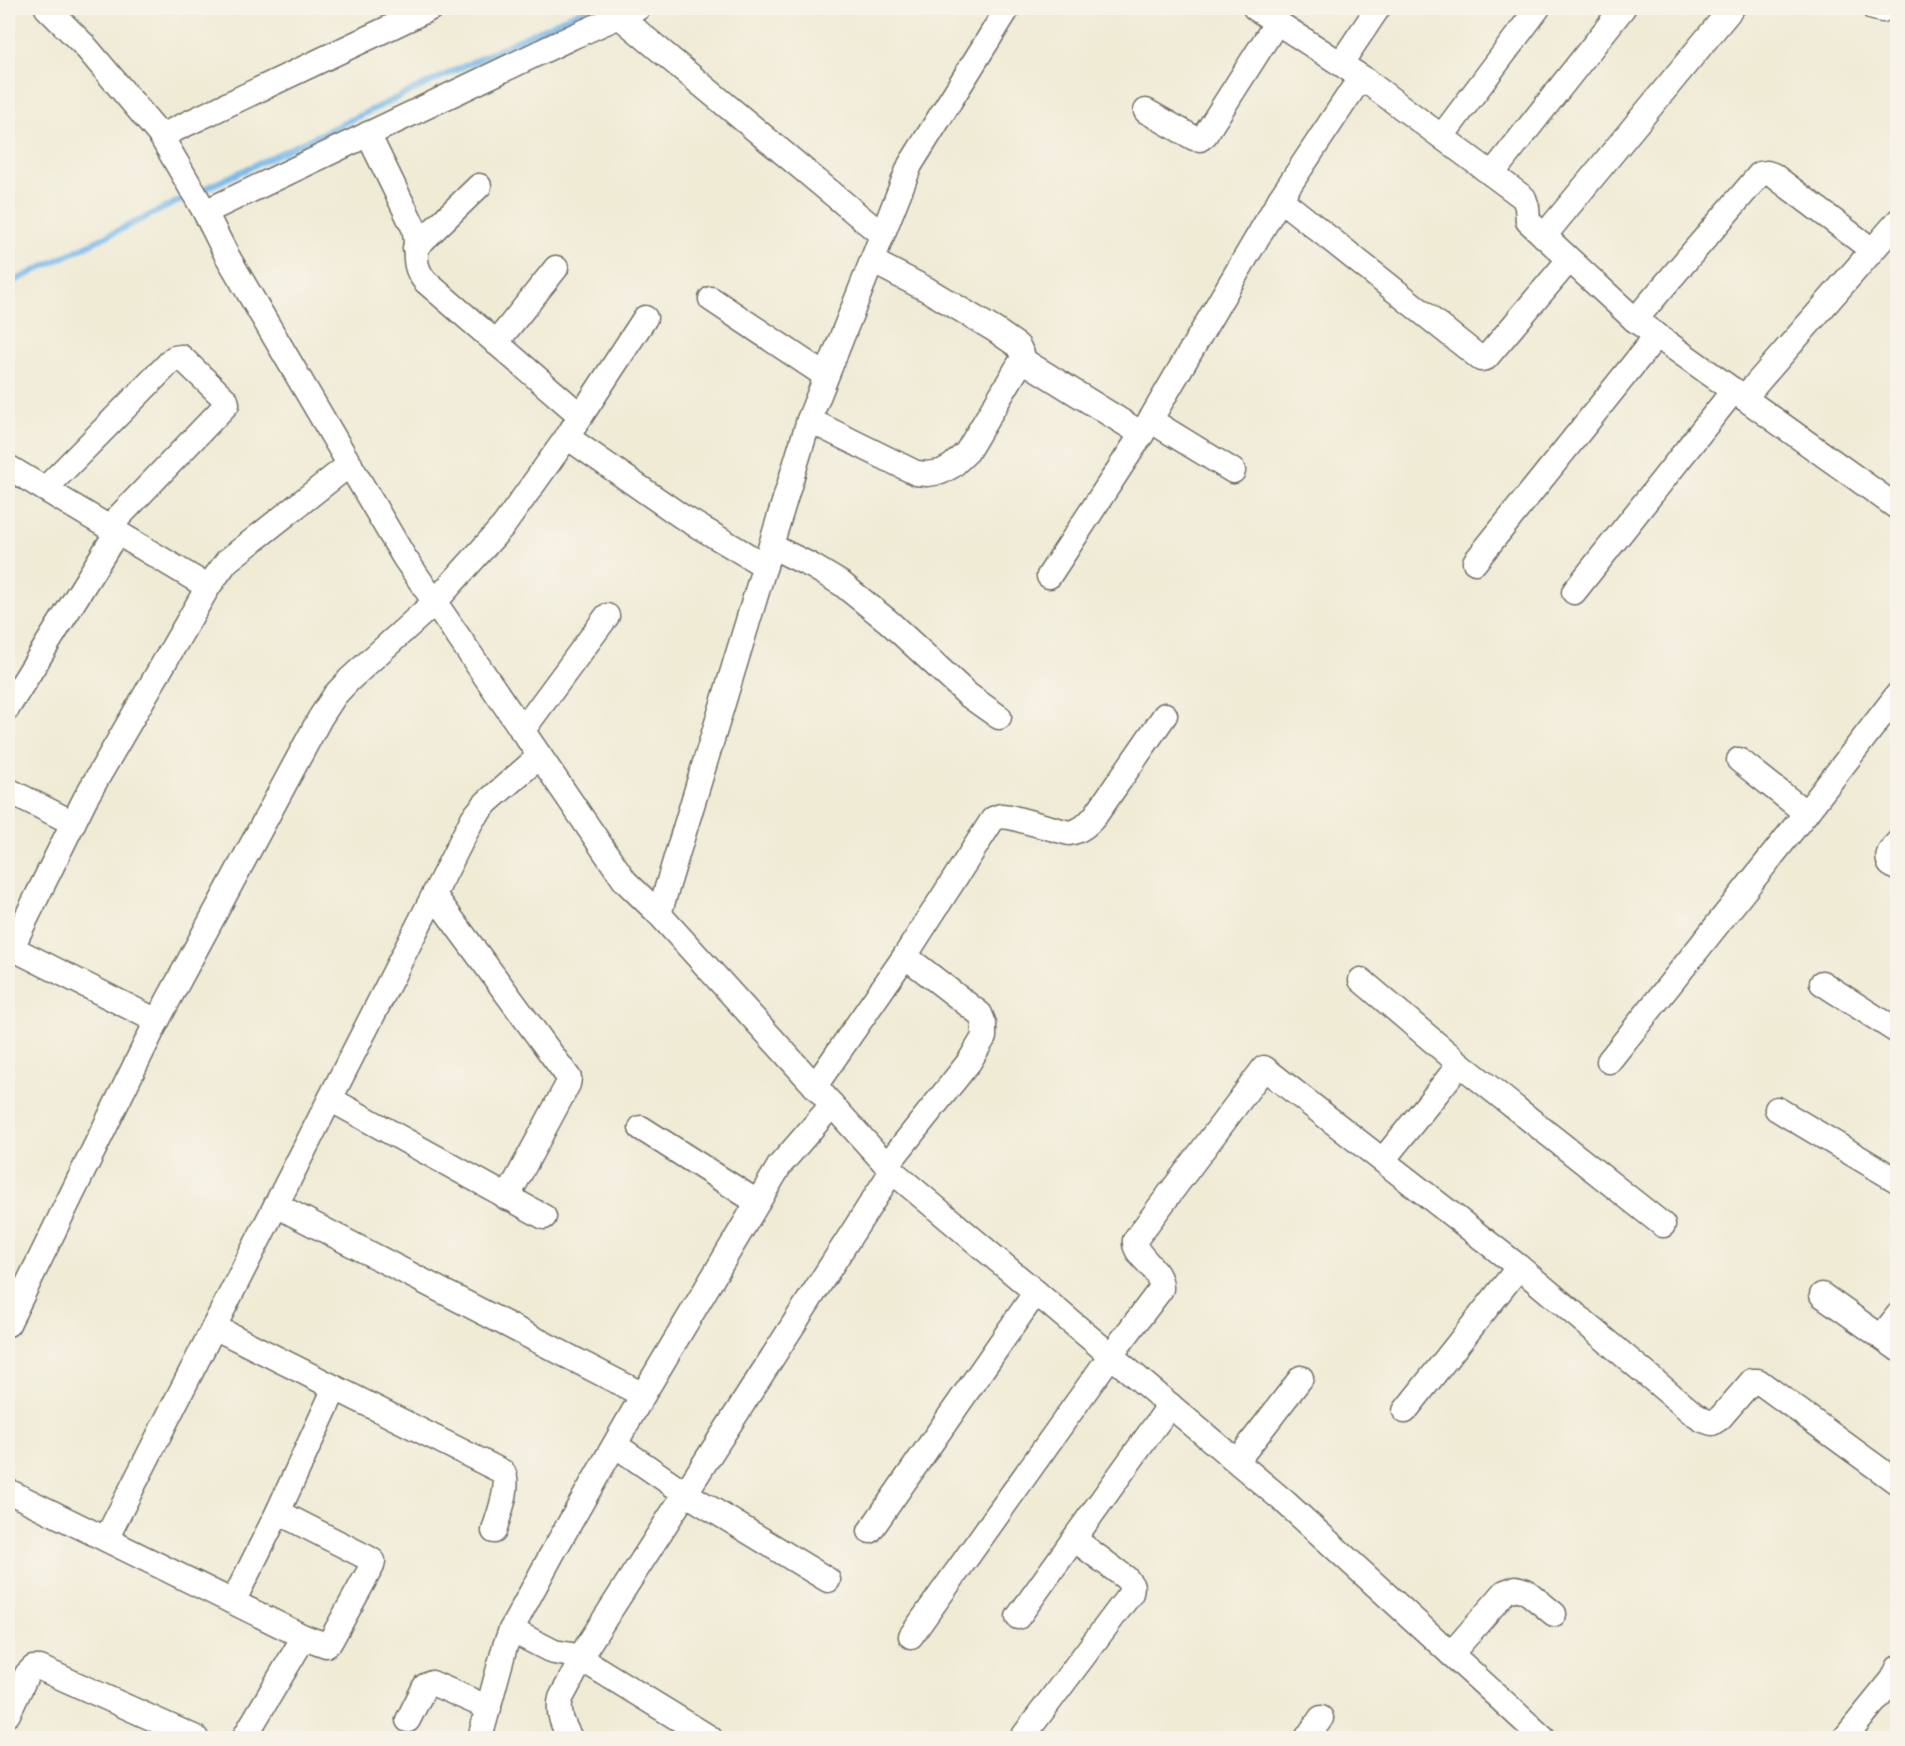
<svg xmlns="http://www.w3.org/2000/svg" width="1905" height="1746" font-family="'Comic Neue',sans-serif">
  <rect width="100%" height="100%" fill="#f7f3e8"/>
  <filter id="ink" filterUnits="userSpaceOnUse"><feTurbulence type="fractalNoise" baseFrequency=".0167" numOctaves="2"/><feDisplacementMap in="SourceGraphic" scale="12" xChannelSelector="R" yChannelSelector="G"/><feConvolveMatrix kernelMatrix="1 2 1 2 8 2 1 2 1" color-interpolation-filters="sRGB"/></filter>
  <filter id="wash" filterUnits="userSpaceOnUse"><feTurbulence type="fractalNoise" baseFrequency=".008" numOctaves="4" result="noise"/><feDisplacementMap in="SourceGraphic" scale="24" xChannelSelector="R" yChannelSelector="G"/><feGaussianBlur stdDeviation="1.35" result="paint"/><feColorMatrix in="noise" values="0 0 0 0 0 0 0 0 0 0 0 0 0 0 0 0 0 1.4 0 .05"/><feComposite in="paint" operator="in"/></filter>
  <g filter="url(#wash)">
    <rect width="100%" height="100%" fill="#f0ebd5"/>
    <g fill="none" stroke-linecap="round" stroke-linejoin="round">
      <g stroke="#77b9ec" stroke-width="6">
        <path d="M 200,191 L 587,8"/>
        <path d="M 8,284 L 191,195"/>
      </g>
    </g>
  </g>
  <g filter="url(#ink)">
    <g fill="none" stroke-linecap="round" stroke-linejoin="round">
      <defs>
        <g id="minor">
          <path d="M 47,8 L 85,46 L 161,136 L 205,212 L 226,254 L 404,557 L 625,881 L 659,914 L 892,1171 L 1286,1503 L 1543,1738"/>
          <path d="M 1255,8 L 1361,77 L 1524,198 L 1527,207 L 1528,221 L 1635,320 L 1898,508"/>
          <path d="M 1874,8 L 1882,10 L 1887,8"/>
          <path d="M 619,16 L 882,235"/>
          <path d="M 1341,63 L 1378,8"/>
          <path d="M 1146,111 L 1194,138 L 1200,139 L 1205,135 L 1277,22"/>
          <path d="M 368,134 L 414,228 C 420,250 409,261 425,281 L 581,416"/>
          <path d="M 161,136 L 431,8"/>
          <path d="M 1442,136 L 1538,8"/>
          <path d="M 1492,174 L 1623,8"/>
          <path d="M 1280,199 L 1481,359 L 1486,358 L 1569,260"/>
          <path d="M 205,212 L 572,37 L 638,8"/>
          <path d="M 1544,236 L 1732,8"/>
          <path d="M 415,248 L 479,186"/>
          <path d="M 872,261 L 928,290 L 995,330 L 1018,346 L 1022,354 L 1024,363"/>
          <path d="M 711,299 L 826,376"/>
          <path d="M 1635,320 L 1760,174 L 1767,173 L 1773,175 L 1872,250"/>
          <path d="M 496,343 L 556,268"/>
          <path d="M 1744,398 L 1898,221"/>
          <path d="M 809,420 L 916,473 L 927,474 L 941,472 L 952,466 L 967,452 L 1019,365 L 1024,363 L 1029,364 L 1142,434"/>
          <path d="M 1150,420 L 1233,471"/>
          <path d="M 567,437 L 681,516 L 765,566"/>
          <path d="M 8,467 L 208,587"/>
          <path d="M 45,489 L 174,358 L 181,357 L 226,400 L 227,404 L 109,527"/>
          <path d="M 771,546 L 812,566 L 842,584 L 889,622 L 968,695 L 999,717"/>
          <path d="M 1475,562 L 1657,335"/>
          <path d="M 1049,576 L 1142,434 L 1280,199 L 1361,77"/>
          <path d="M 1574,592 L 1734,390"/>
          <path d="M 8,707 L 117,532"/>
          <path d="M 522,731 L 607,616"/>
          <path d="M 1739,760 L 1806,813"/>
          <path d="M 8,790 L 73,823"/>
          <path d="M 1898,842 C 1892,849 1885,854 1890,864 L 1898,869"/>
          <path d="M 434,895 L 569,1078 L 568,1084 L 507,1198"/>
          <path d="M 659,914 L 809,420 L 910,165 L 1008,8"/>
          <path d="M 8,946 L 157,1021"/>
          <path d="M 8,955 L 85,799 L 208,587 L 227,561 L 350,464"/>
          <path d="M 1361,980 L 1460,1064 L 1663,1225"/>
          <path d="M 1822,983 L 1898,1032"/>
          <path d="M 1609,1061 L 1806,813 L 1898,694"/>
          <path d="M 815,1086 L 905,956 L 993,819 L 1001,816 L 1010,817 L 1069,833 C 1081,831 1087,825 1095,816 L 1165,715"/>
          <path d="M 330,1099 L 544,1217"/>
          <path d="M 1777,1109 L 1898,1181"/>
          <path d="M 641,1128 L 757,1202"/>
          <path d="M 1383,1160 L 1460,1064"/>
          <path d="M 887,1165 L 969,1062 L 984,1037 L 984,1024 L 980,1014 L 905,956"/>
          <path d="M 276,1205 L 643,1395"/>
          <path d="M 1822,1295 L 1898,1349"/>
          <path d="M 8,1324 L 157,1021 L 320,718 L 335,695 L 350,679 L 435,602 L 504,525 L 567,437 L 645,318"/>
          <path d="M 214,1327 L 503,1472 C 511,1486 498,1516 494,1531"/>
          <path d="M 1881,1337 L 1898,1315"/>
          <path d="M 1405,1411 L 1519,1267"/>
          <path d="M 615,1445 L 685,1493 L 828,1580"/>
          <path d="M 1237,1461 L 1301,1378"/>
          <path d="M 8,1491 L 304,1637"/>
          <path d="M 870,1531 L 1036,1292"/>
          <path d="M 106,1539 L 473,818 L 487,802 L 540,756"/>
          <path d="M 233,1602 L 278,1512 L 335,1388"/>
          <path d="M 1018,1617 L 1170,1405"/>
          <path d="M 511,1630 L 554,1652 L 583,1657 L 561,1698 C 557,1713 563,1725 570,1738"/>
          <path d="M 911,1636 L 1111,1355 L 1161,1289 C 1162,1267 1133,1257 1135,1240 L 1264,1068 L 1519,1267 L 1695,1415 L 1703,1420 L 1712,1423 L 1720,1418 L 1752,1381 L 1758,1381 L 1898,1483"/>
          <path d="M 1451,1654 L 1505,1592 L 1516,1588 L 1526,1591 L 1554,1614"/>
          <path d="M 8,1714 L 27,1674 L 33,1668 L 40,1668 L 196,1738"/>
          <path d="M 408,1720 L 425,1686 L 432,1683 L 489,1708"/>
          <path d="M 244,1738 L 304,1637 L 326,1645 L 330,1642 L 372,1566 L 373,1561 L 368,1558 L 278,1512"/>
          <path d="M 480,1738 L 505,1646 L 511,1630 L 552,1554 L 643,1395 L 780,1165 L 832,1105"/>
          <path d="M 710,1738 L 588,1663 L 583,1657 L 586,1648 L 892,1171"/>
          <path d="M 1022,1738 L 1131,1593 L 1132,1586 L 1126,1578 L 1074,1539"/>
          <path d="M 1307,1738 L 1321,1718"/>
          <path d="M 1845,1738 L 1893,1679 L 1898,1668"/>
        </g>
      </defs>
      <use href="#minor" stroke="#706e66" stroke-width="27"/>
      <use href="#minor" stroke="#fff" stroke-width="24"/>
    </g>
  </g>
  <rect width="1905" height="1746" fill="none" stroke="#f7f3e8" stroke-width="30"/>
</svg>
